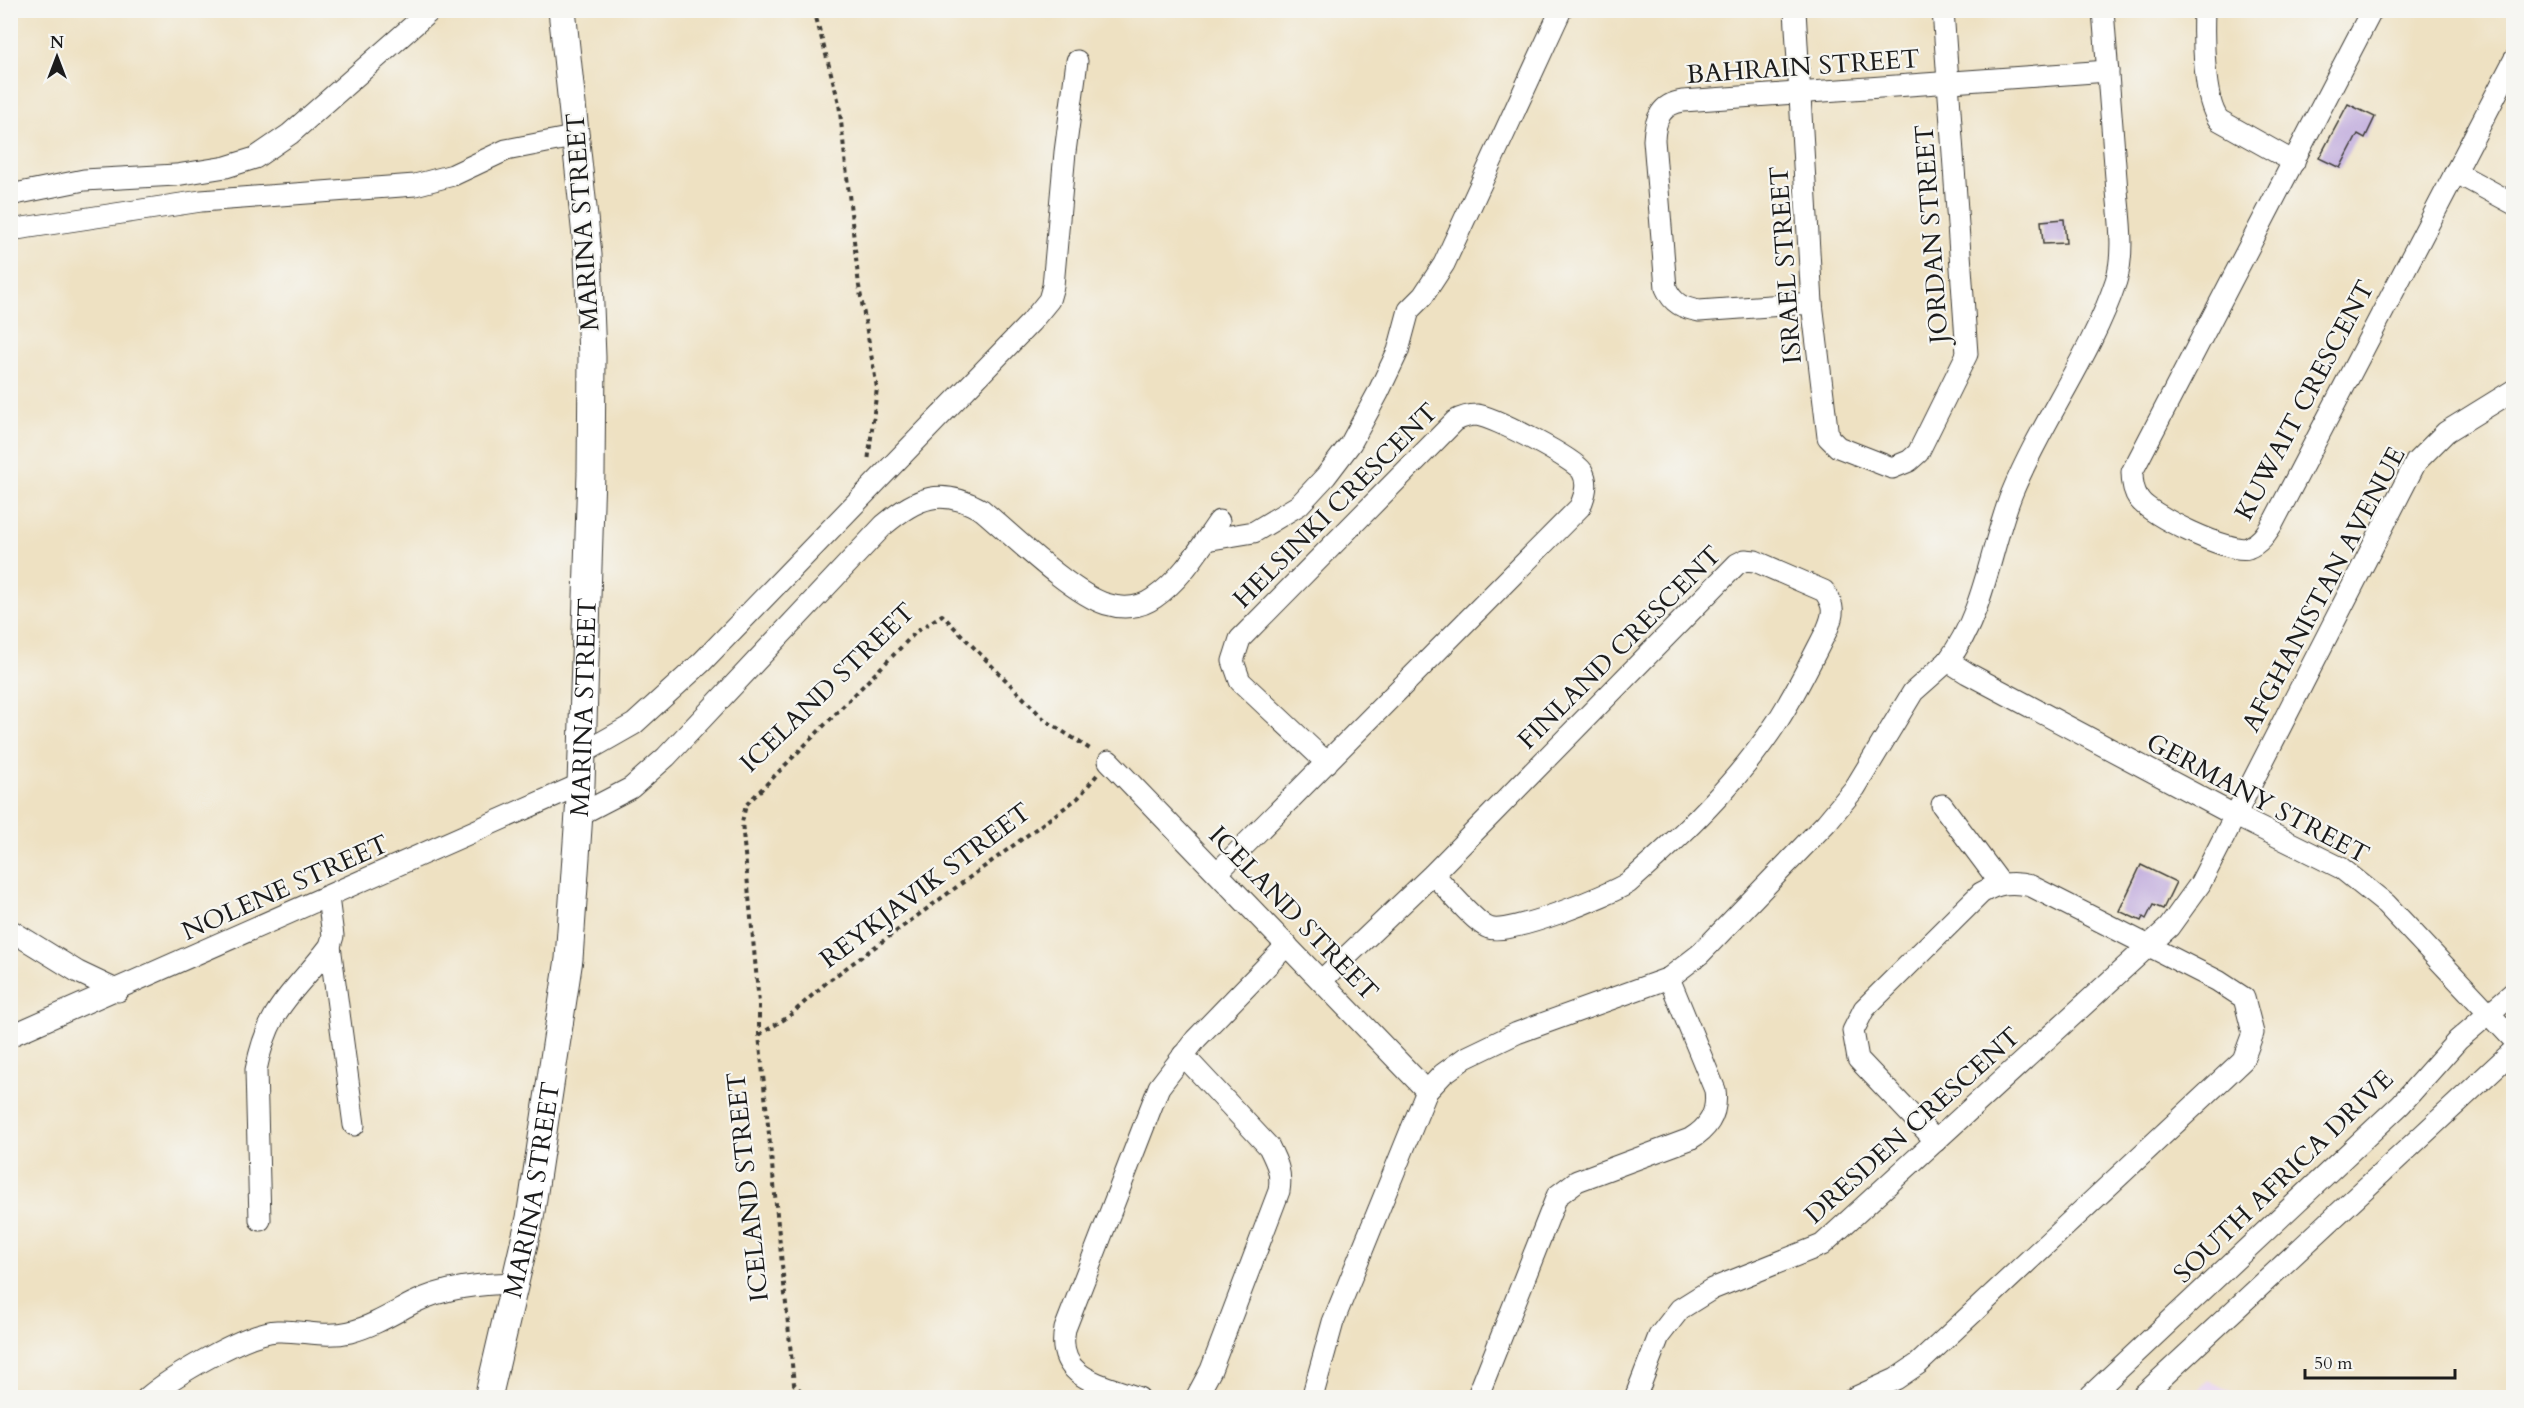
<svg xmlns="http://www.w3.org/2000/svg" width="2524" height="1408" font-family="Cardo,serif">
  <rect width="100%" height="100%" fill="#f6f6f2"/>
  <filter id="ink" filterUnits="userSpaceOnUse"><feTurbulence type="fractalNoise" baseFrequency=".0167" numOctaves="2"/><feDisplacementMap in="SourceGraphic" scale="12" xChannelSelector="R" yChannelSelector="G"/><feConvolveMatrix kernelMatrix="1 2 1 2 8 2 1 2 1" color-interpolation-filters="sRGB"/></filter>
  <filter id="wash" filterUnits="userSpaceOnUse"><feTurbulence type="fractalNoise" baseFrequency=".008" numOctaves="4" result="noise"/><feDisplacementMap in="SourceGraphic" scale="24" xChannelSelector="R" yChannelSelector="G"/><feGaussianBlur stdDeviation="1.35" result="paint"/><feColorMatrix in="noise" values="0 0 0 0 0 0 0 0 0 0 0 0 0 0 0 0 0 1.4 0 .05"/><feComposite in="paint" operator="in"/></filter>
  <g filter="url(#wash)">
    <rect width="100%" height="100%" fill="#eee1c2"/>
    <path fill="#e8d2ee" d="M 2208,1380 L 2242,1397 L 2190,1397 Z"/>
    <g id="blocks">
      <g fill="#baa2da">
        <path d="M 2348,104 L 2375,117 L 2365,138 L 2358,134 L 2340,168 L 2319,158 Z"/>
        <path d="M 2064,219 L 2066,243 L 2043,244 L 2041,221 Z"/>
        <path d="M 2141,865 L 2176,882 L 2163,909 L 2153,905 L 2146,919 L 2143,917 L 2141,921 L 2119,911 Z"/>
      </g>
    </g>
  </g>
  <g filter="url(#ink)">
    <use href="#blocks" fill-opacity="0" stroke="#3c3a35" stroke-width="1.5"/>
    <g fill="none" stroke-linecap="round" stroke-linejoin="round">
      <defs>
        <g id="minor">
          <path d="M 1795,10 L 1812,303 L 1828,437 L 1838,447 L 1892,468 L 1909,461 L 1918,453 L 1967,354 L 1943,10"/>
          <path d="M 2204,10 C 2203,37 2203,100 2219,120 L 2294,162"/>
          <path d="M 2372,10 L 2132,472 C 2132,481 2133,491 2139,499 C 2149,515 2231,554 2248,548 C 2261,543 2267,532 2274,521 L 2514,60"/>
          <path d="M 2455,172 L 2514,204"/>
          <path d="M 10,195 L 84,180 L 176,175 L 226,167 L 255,158 L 290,134 L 431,10"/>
          <path d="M 10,230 L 201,201 L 415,185 L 453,175 L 506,150 L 578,136"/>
          <path d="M 1812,303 L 1699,311 C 1683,308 1673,304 1666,288 L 1654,140 C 1655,119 1661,104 1683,101 L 2108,71"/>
          <path d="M 1206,540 L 1254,532 L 1299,505 L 1326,476 L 1351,443 L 1378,393 L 1398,351 L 1409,310 L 1423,296 L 1444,264 L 1561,10"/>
          <path d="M 1948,661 C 1985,612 1990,548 2012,493 C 2041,422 2092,354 2116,281 C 2126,249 2118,211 2116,178 C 2112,122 2107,66 2103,10"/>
          <path d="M 583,753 L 634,724 L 702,662 L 1031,322 L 1049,300 L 1053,286 L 1065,152 L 1077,61"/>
          <path d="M 1109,761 L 1427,1091"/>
          <path d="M 1942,805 L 2001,884"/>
          <path d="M 579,815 L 631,788 L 666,757 L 884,525 C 917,497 941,487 982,510 C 1012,535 1071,593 1106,604 C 1122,609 1140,608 1154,598 C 1182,579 1200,548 1219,521"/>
          <path d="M 1218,872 L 1580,507 C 1585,495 1589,483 1582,471 C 1573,458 1494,417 1477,415 C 1468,415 1462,417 1455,421 L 1240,639 L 1233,661 L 1240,681 L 1327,763"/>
          <path d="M 10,930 L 78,972 L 118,991"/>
          <path d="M 330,946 L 354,1125"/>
          <path d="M 1322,980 L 1433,874 L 1737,564 L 1745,560 L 1755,561 L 1824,591 C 1835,606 1834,614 1827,630 C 1811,661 1796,693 1777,722 C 1738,782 1682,836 1628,883 C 1609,895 1509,936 1489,928 C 1475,923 1445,886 1433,874"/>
          <path d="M 10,1036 L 581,784"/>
          <path d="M 1183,1055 L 1269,1147 C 1277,1163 1282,1173 1279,1191 L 1211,1370 L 1196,1398"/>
          <path d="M 260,1220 L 256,1070 C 269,1004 293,995 330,946 L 333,936 L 328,897"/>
          <path d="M 147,1398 C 171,1377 247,1332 277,1331 C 302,1330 325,1338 350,1332 C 373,1326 392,1314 413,1303 C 445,1287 480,1284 515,1283"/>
          <path d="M 1139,1398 C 1102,1384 1055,1379 1065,1329 L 1159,1087 L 1196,1039 L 1287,945"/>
          <path d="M 1312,1398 L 1333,1322 L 1427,1091 L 1443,1074 L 1465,1058 L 1517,1033 L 1669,978 L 1700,954 L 1826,823 L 1855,788 L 1913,692 L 1948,661 L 1967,673 L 2234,815 L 2341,868 L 2386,904 L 2514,1040"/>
          <path d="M 1477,1398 L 1557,1196 L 1577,1181 L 1690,1139 C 1709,1128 1718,1113 1715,1090 L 1669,978"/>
          <path d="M 1635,1398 L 1659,1336 L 1680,1309 L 1712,1289 L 1822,1245 L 2169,927 L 2200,884 L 2416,462 L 2446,432 L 2514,390"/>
          <path d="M 1854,1398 L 1896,1379 L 1918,1364 L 2243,1060 L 2253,1033 L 2244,998 L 2218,981 L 2031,886 C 2012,881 1998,883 1981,893 L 1864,1009 L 1853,1031 L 1858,1059 L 1936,1141"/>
          <path d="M 2088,1398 L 2401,1104 L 2458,1040 L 2514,992"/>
          <path d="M 2140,1398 L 2514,1050"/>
        </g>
        <g id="major">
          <path id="s1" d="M 488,1398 L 530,1218 L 569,959 L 581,784 L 591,473 L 592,357 L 588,255 L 562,10"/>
        </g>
      </defs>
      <use href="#minor" stroke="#3c3a35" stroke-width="23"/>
      <use href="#major" stroke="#3c3a35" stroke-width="29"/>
      <g stroke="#3c3a35" stroke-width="4" stroke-dasharray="4.5 4.5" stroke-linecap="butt">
        <path d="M 814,10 L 839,103 L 859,286 L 877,388 L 868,462"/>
        <path d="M 759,1035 L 788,1017 L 827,982 L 1078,798 L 1097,775"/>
        <path d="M 808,1398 L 794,1384 L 759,1035 L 759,1003 L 742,822 L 746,805 L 917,631 L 942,615 L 1045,720 L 1093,751"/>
      </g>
      <use href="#minor" stroke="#fff" stroke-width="21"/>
      <use href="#major" stroke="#fff" stroke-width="27"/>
    </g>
  </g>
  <g text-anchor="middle" stroke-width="4.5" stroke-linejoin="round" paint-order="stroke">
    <g font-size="26" fill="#1c1c1c" stroke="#f6f6f2">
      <text transform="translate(1803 66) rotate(-4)" y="9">BAHRAIN STREET</text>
      <text transform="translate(582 222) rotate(-94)" y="9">MARINA STREET</text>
      <text transform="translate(1931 234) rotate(-94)" y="9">JORDAN STREET</text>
      <text transform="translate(1785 265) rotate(-94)" y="9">ISRAEL STREET</text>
      <text transform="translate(2304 400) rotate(-62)" y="9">KUWAIT CRESCENT</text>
      <text transform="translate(1335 505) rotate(-45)" y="9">HELSINKI CRESCENT</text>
      <text transform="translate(2323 589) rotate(-62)" y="9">AFGHANISTAN AVENUE</text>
      <text transform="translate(1619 647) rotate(-45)" y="9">FINLAND CRESCENT</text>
      <text transform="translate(827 687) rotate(-44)" y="9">ICELAND STREET</text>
      <text dy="9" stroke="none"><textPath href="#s1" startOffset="699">MARINA STREET</textPath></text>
      <text transform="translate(2258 798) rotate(28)" y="9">GERMANY STREET</text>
      <text transform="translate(925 885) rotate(-37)" y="9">REYKJAVIK STREET</text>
      <text transform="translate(285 887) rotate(-24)" y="9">NOLENE STREET</text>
      <text transform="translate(1294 913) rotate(46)" y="9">ICELAND STREET</text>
      <text transform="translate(1912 1125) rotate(-42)" y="9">DRESDEN CRESCENT</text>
      <text transform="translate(2283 1176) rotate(-44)" y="9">SOUTH AFRICA DRIVE</text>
      <text transform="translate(747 1187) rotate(-96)" y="9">ICELAND STREET</text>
      <text dy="9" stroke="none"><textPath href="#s1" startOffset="213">MARINA STREET</textPath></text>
    </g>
  </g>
  <rect width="2524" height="1408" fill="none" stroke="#f6f6f2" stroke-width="36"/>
  <g transform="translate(57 57)" stroke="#f6f6f2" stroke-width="4.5" paint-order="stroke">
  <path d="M0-4.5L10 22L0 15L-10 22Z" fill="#1c1c1c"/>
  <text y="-9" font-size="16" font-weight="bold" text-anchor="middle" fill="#1c1c1c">N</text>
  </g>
  <path d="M2305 1369v9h150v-9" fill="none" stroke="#1c1c1c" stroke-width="3"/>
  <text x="2314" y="1369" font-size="18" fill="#1c1c1c" stroke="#f6f6f2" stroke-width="4.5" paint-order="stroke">50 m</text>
</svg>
